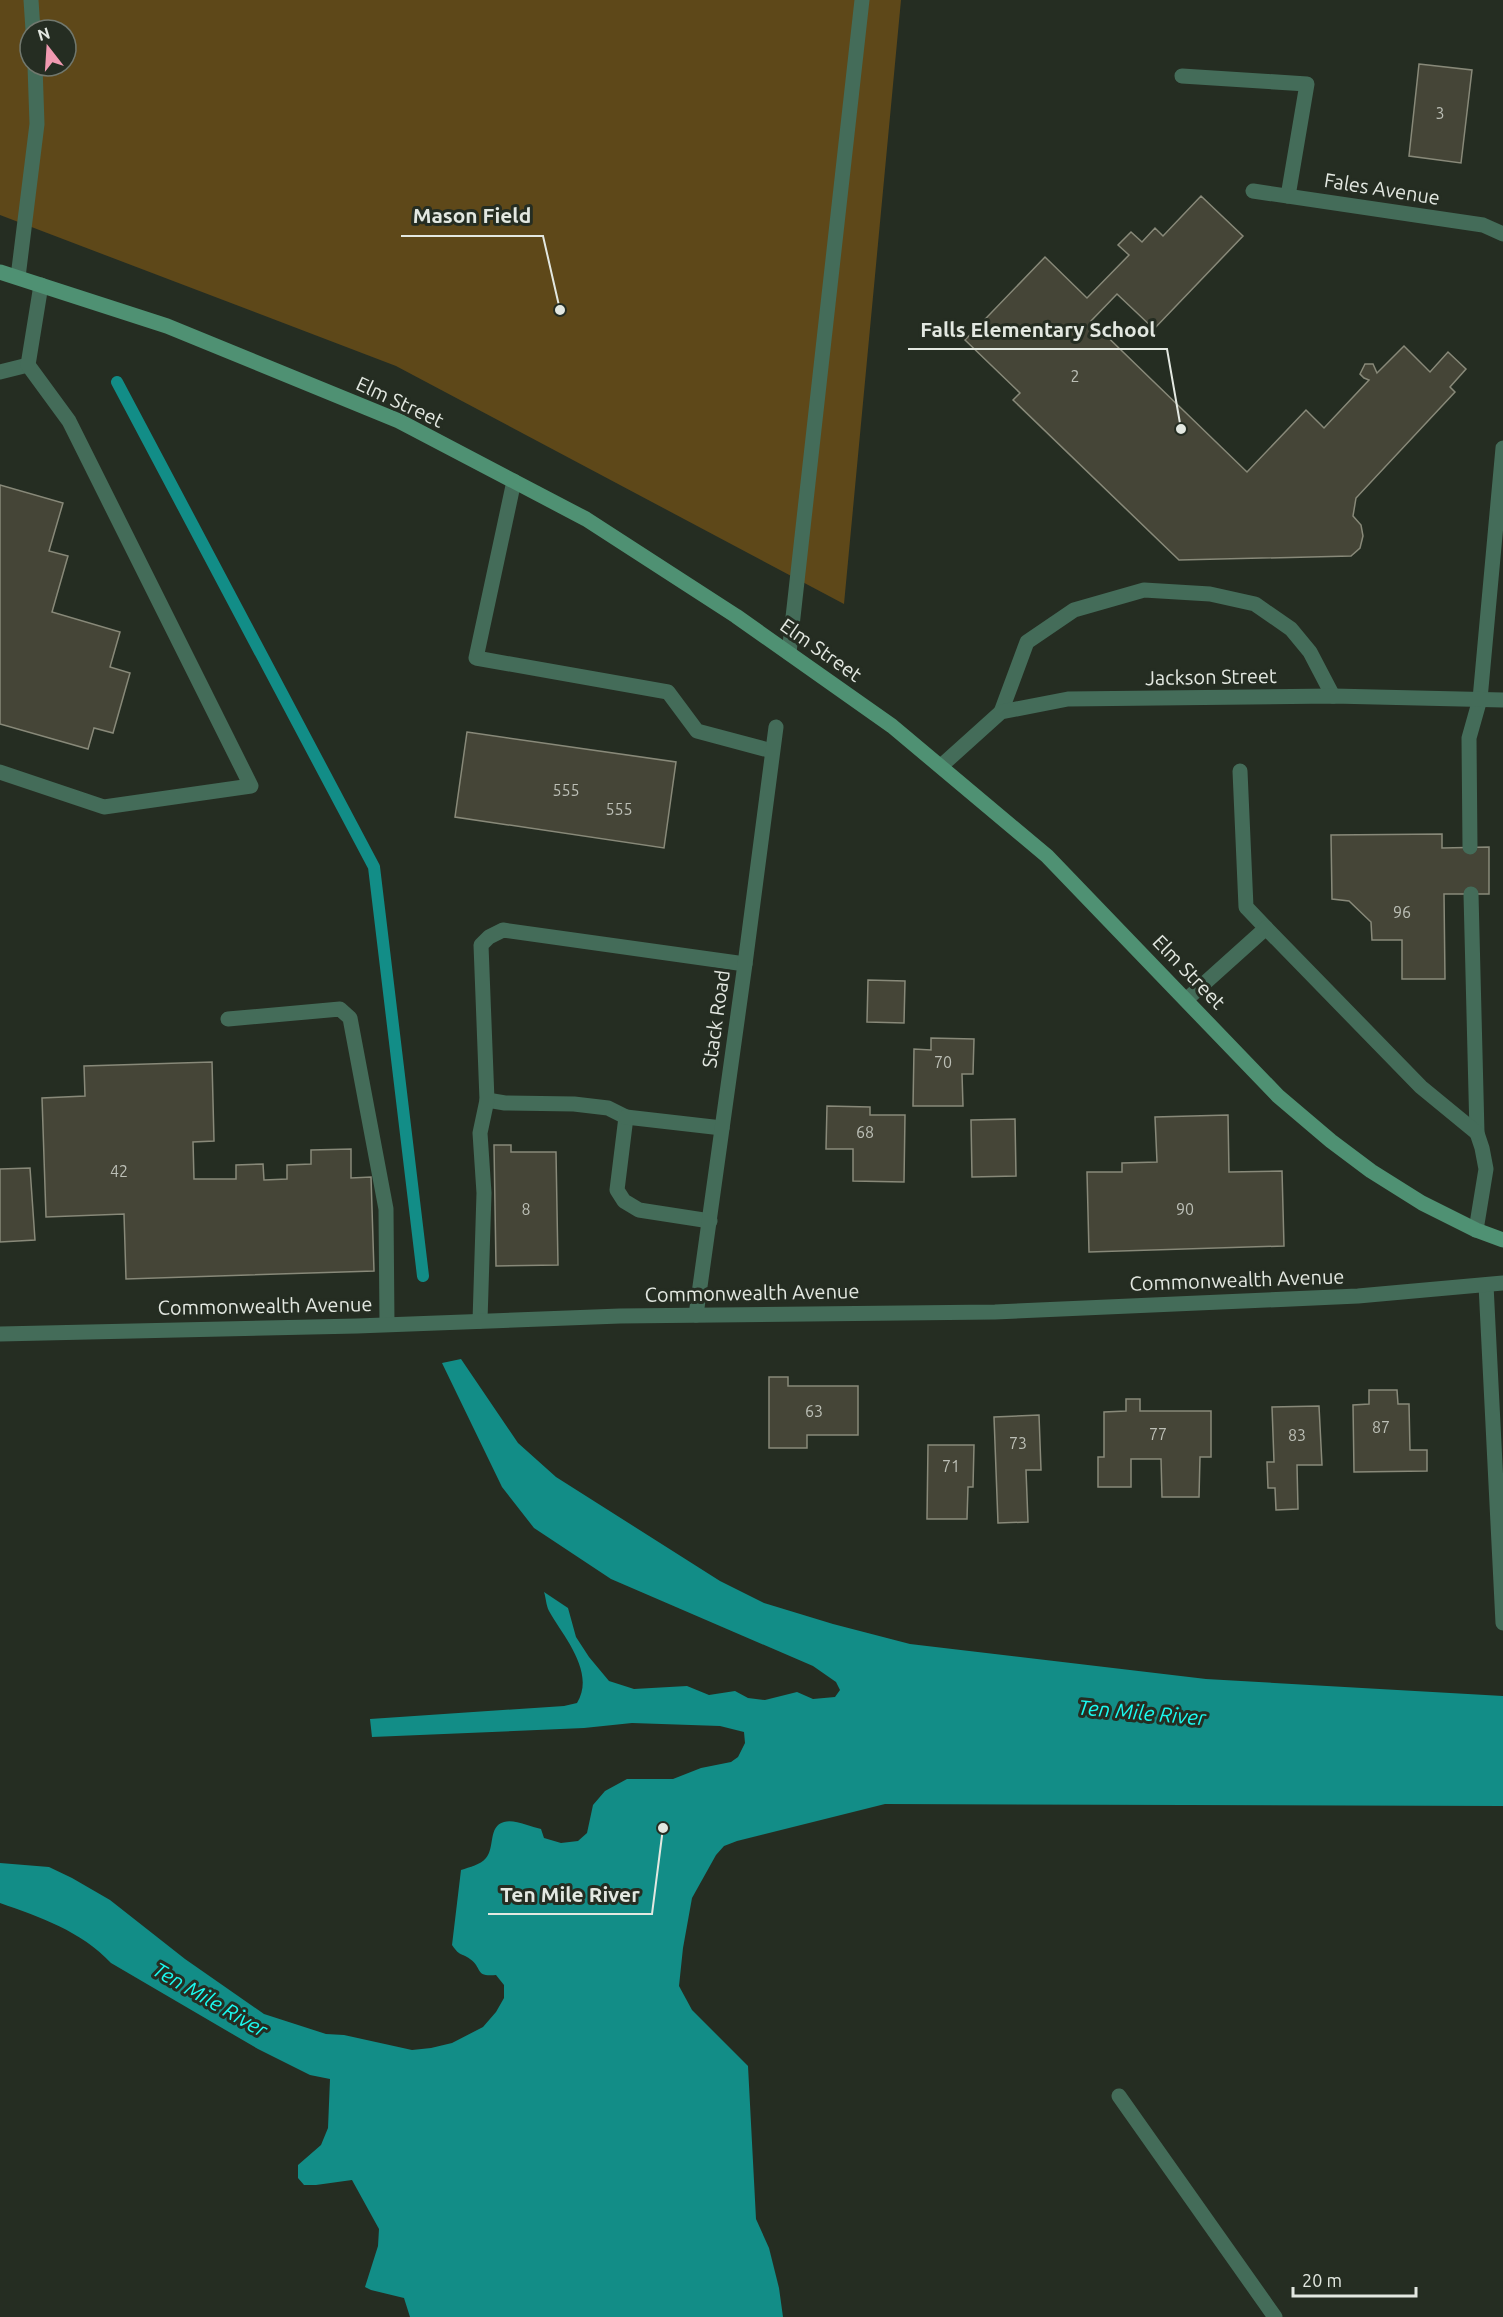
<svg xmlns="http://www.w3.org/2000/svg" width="1503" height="2317" font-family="Ubuntu,sans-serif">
  <rect width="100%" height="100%" fill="#252d22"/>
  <path fill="#5e4819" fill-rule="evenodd" d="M 0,0 L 901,0 L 844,604 L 396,366 L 0,215 ZM 30,30 L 66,30 L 66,66 L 30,66 Z"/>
  <path fill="#128d87" d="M 461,1359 L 518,1443 L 556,1477 L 720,1581 L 764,1603 L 833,1624 L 910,1644 L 1206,1679 L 1503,1696 L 1503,1806 L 885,1804 L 737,1841 L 724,1846 L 716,1855 L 692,1898 L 683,1948 L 679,1986 L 692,2010 L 748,2066 L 756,2219 L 769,2248 L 779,2288 L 783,2317 L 410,2317 L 404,2298 L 371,2290 L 365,2287 L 378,2246 L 379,2229 L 352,2180 L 316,2185 L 304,2185 L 298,2178 L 298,2165 L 321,2145 L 328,2128 L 330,2079 L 310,2075 L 258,2049 L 111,1963 C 81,1931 40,1917 0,1903 L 0,1863 L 49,1867 L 72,1878 L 110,1900 L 185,1959 L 264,2014 L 326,2034 L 344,2035 L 412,2050 L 431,2048 L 452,2043 L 483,2027 L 496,2012 L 504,1998 L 504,1985 L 496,1975 C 474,1977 483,1968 470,1959 C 461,1952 461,1958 452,1945 L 461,1870 C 470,1867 480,1865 486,1858 C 495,1848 488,1826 504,1822 C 515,1819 530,1827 541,1829 L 544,1838 L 561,1843 L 578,1841 L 587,1833 L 593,1805 L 605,1791 L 627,1779 L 673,1779 L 701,1768 L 731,1762 L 738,1757 L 745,1743 L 744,1732 L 720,1726 L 632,1723 L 584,1728 L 372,1737 L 370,1719 L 564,1706 L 577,1703 C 596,1672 563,1636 549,1611 C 546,1605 546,1598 544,1592 L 568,1608 L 576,1637 L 589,1657 L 609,1681 L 634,1689 L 687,1686 L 709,1695 L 735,1691 L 748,1698 L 765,1700 L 797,1692 L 813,1699 L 835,1697 L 840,1690 L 836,1682 L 813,1666 L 611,1579 L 534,1528 L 502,1487 L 442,1363 Z"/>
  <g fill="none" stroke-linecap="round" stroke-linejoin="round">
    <path stroke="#128d87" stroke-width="12" d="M 117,382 L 374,867 L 423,1276"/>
  </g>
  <g fill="#454537" stroke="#888979" stroke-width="1.5">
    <path d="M 1419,64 L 1472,70 L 1461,163 L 1409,156 Z"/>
    <path d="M 1201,196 L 1243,236 L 1154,329 L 1117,294 L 1091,321 L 1247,472 L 1306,410 L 1324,428 L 1369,380 L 1364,378 L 1360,374 L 1365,364 L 1373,364 L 1377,373 L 1404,346 L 1430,372 L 1448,352 L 1466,369 L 1450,387 L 1455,392 L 1356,498 L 1353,516 L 1361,525 L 1363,536 L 1360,548 L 1351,556 L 1179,560 L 1013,400 L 1020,393 L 965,340 L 1045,257 L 1087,298 L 1129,255 L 1118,245 L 1131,232 L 1142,242 L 1155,228 L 1163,236 Z"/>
    <path d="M 0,485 L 63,503 L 49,551 L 68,556 L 52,612 L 120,632 L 110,667 L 130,673 L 113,733 L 94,728 L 88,749 L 0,724 Z"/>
    <path d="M 467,732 L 676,762 L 664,848 L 455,817 Z"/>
    <path d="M 1442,834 L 1442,848 L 1489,847 L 1489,894 L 1444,894 L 1445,979 L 1402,979 L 1402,940 L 1372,940 L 1371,922 L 1349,901 L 1332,899 L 1331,835 Z"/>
    <path d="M 868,980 L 905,981 L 904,1023 L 867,1022 Z"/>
    <path d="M 931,1038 L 974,1039 L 973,1074 L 962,1074 L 963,1106 L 913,1106 L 914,1049 L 931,1050 Z"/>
    <path d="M 212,1062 L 214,1141 L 193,1142 L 194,1179 L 236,1179 L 236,1165 L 263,1164 L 264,1180 L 287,1179 L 287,1165 L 311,1164 L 311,1150 L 351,1149 L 351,1178 L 371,1177 L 374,1271 L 126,1279 L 124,1214 L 46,1217 L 42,1098 L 85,1096 L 84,1066 Z"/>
    <path d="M 827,1106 L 870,1107 L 870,1115 L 905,1115 L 904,1182 L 853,1181 L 853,1149 L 826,1149 Z"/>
    <path d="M 1228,1115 L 1229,1172 L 1282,1171 L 1284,1246 L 1089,1252 L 1087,1172 L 1122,1172 L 1122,1163 L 1157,1162 L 1155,1117 Z"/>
    <path d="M 1015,1119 L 1016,1176 L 972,1177 L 971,1120 Z"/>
    <path d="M 494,1145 L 511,1145 L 511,1152 L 556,1152 L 558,1265 L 496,1266 Z"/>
    <path d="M 30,1168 L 35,1240 L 0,1242 L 0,1169 Z"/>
    <path d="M 769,1377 L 788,1377 L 788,1386 L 858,1386 L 858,1435 L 807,1435 L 807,1448 L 769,1448 Z"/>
    <path d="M 1369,1390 L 1397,1390 L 1398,1404 L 1409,1404 L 1410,1450 L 1427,1450 L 1427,1471 L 1354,1472 L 1353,1405 L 1369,1404 Z"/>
    <path d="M 1126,1399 L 1140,1399 L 1140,1411 L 1211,1411 L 1211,1457 L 1200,1457 L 1199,1497 L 1162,1497 L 1161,1459 L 1131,1459 L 1131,1487 L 1098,1487 L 1098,1457 L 1104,1457 L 1104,1412 L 1126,1411 Z"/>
    <path d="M 1319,1406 L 1322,1465 L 1297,1465 L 1298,1509 L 1276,1510 L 1275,1488 L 1268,1488 L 1267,1462 L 1274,1462 L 1272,1407 Z"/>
    <path d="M 1039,1415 L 1041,1470 L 1026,1470 L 1028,1522 L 998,1523 L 994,1417 Z"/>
    <path d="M 928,1445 L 974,1445 L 973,1487 L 968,1487 L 967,1519 L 927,1519 Z"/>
  </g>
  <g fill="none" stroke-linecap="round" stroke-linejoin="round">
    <g stroke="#446c59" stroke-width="15">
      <path d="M 31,0 L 33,30"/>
      <path d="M 1182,76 L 1307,84 L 1288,196"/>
      <path d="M 18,277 L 37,124 L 35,66"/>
      <path d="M 0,372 L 28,365"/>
      <path d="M 514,481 L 476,658 L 668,692 L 697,731 L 772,751"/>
      <path d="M 789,653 L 862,0"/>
      <path d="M 1001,712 L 1027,642 L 1074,610 L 1144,590 L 1210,594 L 1255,604 L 1291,629 L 1310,652 L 1333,696"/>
      <path d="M 1240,771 L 1246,907 L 1266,928"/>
      <path d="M 0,772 L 104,807 L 251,786 L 69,421 L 28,365 L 41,285"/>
      <path d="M 1470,847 L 1469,738 L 1480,699"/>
      <path d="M 1471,894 L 1477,1133 L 1482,1148 L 1486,1169 L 1476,1230"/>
      <path d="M 1187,999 L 1266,928 L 1421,1087 L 1477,1133"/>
      <path d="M 228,1019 L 340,1009 L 350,1018 L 386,1209 L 387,1324"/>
      <path d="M 487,1100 L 505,1103 L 574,1104 L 608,1108 L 626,1117 L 617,1190 L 624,1201 L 639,1210 L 710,1221"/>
      <path d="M 626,1117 L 722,1128"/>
      <path d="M 1486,1285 L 1503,1623"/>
      <path d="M 480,1321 L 484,1193 L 480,1133 L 487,1100 L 481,945 L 489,937 L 503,930 L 745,964"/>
      <path d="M 1119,2096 L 1275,2317"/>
    </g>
    <g stroke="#446c59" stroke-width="15">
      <path d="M 1253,191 L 1483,225 L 1503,234"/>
      <path d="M 1480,699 L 1503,448"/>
      <path d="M 941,766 L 1001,712 L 1068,699 L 1333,696 L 1503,700"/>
      <path d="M 696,1315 L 745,964 L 776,727"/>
      <path d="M 0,1334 L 357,1326 L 620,1316 L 995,1312 L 1358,1296 L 1503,1283"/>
    </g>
    <path stroke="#4f9173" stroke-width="15" d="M 0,272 L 167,326 L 399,421 L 586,519 L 736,616 L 892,726 L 1047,856 L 1278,1096 L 1331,1141 L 1371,1171 L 1422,1203 L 1476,1230 L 1503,1240"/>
  </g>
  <g text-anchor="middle" stroke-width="6" stroke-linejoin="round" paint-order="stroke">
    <g font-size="16" fill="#bcbfb6">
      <text x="1440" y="119">3</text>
      <text x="1075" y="382">2</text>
      <text x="566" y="796">555</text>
      <text x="619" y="815">555</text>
      <text x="1402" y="918">96</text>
      <text x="943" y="1068">70</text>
      <text x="865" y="1138">68</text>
      <text x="119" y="1177">42</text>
      <text x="526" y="1215">8</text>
      <text x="1185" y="1215">90</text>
      <text x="814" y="1417">63</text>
      <text x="1381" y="1433">87</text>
      <text x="1158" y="1440">77</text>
      <text x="1297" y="1441">83</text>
      <text x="1018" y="1449">73</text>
      <text x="951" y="1472">71</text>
    </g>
    <g font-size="20" fill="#e3e8e1" stroke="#252d22">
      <text transform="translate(1382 189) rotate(9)" y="7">Fales Avenue</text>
      <text transform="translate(400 402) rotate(25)" y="7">Elm Street</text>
      <text transform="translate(821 650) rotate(35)" y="7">Elm Street</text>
      <text transform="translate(1211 677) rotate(-1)" y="7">Jackson Street</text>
      <text transform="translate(1189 972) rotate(46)" y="7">Elm Street</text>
      <text transform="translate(716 1019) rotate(-82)" y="7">Stack Road</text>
      <text transform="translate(1237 1280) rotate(-2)" y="7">Commonwealth Avenue</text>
      <text transform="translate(752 1293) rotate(-1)" y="7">Commonwealth Avenue</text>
      <text transform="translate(265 1306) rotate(-1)" y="7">Commonwealth Avenue</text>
    </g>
    <g font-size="21" font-style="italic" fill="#1bfaf0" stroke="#252d22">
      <text transform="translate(1142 1713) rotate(5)" y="7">Ten Mile River</text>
      <text transform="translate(210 2000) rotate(30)" y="7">Ten Mile River</text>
    </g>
  </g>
  <path fill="none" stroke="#e3e8e1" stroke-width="2" d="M560 310L543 236H401M1181 429L1167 349H908M663 1828L652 1914H488"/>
  <g fill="#e3e8e1" stroke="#252d22" stroke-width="2">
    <circle cx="560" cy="310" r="6"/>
    <circle cx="1181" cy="429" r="6"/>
    <circle cx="663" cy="1828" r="6"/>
  </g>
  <g font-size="21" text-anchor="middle" font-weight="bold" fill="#e3e8e1" stroke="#252d22" stroke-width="6" stroke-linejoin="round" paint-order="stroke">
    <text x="472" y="223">Mason Field</text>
    <text x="1038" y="337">Falls Elementary School</text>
    <text x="570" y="1902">Ten Mile River</text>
  </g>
  <g transform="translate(48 48) rotate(343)"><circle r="28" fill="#252d22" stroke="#71786e" stroke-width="1.5"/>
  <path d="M0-4.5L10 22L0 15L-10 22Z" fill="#f19ab1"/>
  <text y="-9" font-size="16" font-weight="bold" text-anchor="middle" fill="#e3e8e1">N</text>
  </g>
  <path d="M1293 2287v9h123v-9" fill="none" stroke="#e3e8e1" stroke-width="3"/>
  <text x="1302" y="2287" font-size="18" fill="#e3e8e1" stroke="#252d22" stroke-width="4.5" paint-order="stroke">20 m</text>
</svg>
